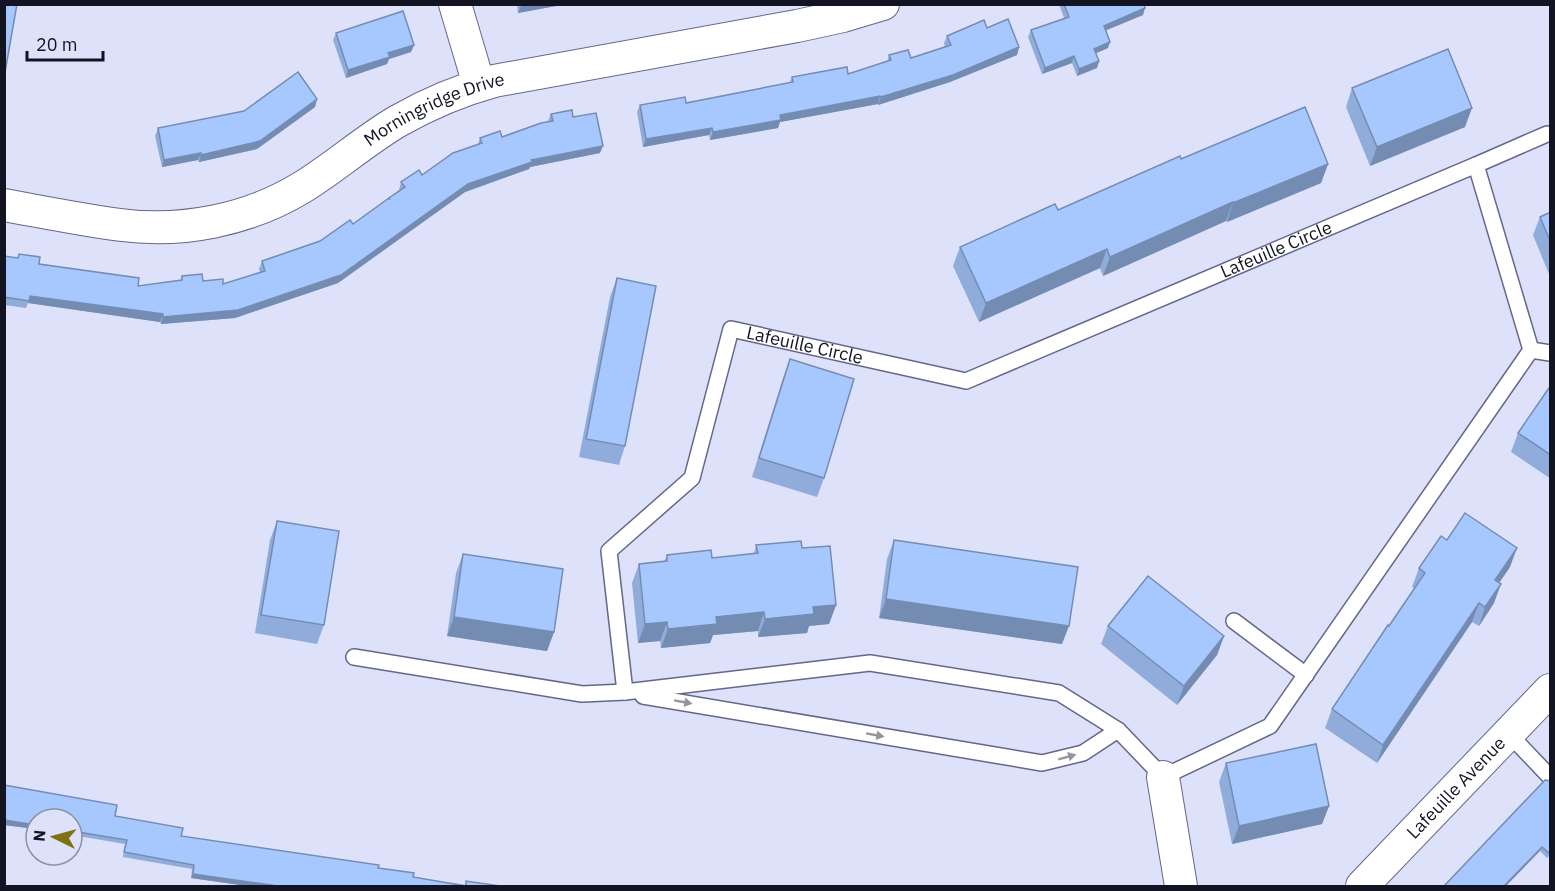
<svg xmlns="http://www.w3.org/2000/svg" width="1555" height="891" font-family="'IBM Plex Sans',sans-serif">
  <rect width="100%" height="100%" fill="#dee1fa"/>
  <g fill="none" stroke-linecap="round" stroke-linejoin="round">
    <defs>
      <g id="service">
        <path d="M 1476,165 L 1547,134"/>
        <path d="M 1531,350 L 1550,353"/>
        <path d="M 1234,621 L 1306,675"/>
        <path d="M 354,657 L 582,694 L 625,692 L 870,663 L 1059,693 L 1118,730 L 1163,777 L 1270,726 L 1531,350"/>
        <path id="s1" d="M 625,692 L 609,551 L 692,478 L 731,329 L 966,381 L 1476,165 L 1531,350"/>
        <path d="M 643,696 L 1042,763 L 1083,753 L 1118,730"/>
        <path d="M 1509,734 L 1550,777"/>
      </g>
      <g id="minor">
        <path d="M 455,4 L 479,85"/>
        <path id="s2" d="M 4,205 C 43,212 82,220 121,225 C 182,233 248,220 301,188 C 334,168 364,141 398,121 C 428,104 461,90 494,81 L 797,26 L 843,16 L 883,4"/>
        <path d="M 1163,777 L 1181,886"/>
        <path id="s3" d="M 1362,886 L 1550,690"/>
      </g>
    </defs>
    <use href="#service" stroke="#63678a" stroke-width="18"/>
    <use href="#minor" stroke="#63678a" stroke-width="34"/>
    <use href="#service" stroke="#fff" stroke-width="15"/>
    <use href="#minor" stroke="#fff" stroke-width="32"/>
  </g>
  <g fill="#90acda">
    <path d="M 517,4 L 567,4 L 518,13 Z"/>
    <path d="M 1059,4 L 1144,4 L 1143,15 L 1106,30 L 1108,48 L 1096,53 L 1099,61 L 1097,68 L 1077,76 L 1072,63 L 1042,74 L 1028,37 L 1031,30 L 1064,18 Z"/>
    <path d="M 987,28 L 1019,47 L 1017,55 L 950,82 L 878,105 L 878,104 L 780,122 L 778,128 L 710,140 L 709,135 L 643,147 L 637,112 L 640,105 L 686,103 L 790,82 L 792,77 L 848,74 L 887,62 L 889,55 L 911,58 L 945,47 L 944,43 L 947,36 Z"/>
    <path d="M 336,33 L 414,45 L 411,52 L 389,59 L 387,64 L 346,78 L 333,40 Z"/>
    <path d="M 1352,88 L 1465,127 L 1370,166 L 1346,107 Z"/>
    <path d="M 317,99 L 315,107 L 257,149 L 199,162 L 198,160 L 162,167 L 155,136 L 158,128 Z"/>
    <path d="M 551,114 L 573,117 L 600,153 L 530,167 L 529,169 L 465,192 L 338,283 L 235,318 L 161,324 L 160,322 L 28,303 L 26,308 L 4,305 L 4,256 L 138,286 L 180,281 L 182,276 L 203,281 L 223,284 L 260,272 L 259,269 L 262,261 L 320,241 L 353,224 L 399,190 L 401,182 L 422,175 L 478,144 L 480,138 L 502,137 L 548,121 Z"/>
    <path d="M 1181,159 L 1328,164 L 1321,183 L 1227,222 L 1226,221 L 1103,276 L 1100,268 L 979,322 L 953,266 L 960,247 L 1058,210 Z"/>
    <path d="M 1551,212 L 1551,279 L 1533,235 L 1540,217 Z"/>
    <path d="M 617,278 L 625,446 L 619,465 L 579,457 L 610,297 Z"/>
    <path d="M 790,359 L 824,478 L 817,497 L 752,477 L 783,378 Z"/>
    <path d="M 1551,385 L 1551,479 L 1511,452 L 1518,433 Z"/>
    <path d="M 277,521 L 324,625 L 317,644 L 255,633 L 270,540 Z"/>
    <path d="M 894,540 L 1062,644 L 879,618 L 887,559 Z"/>
    <path d="M 1447,540 L 1510,567 L 1499,583 L 1494,603 L 1479,626 L 1472,622 L 1377,763 L 1325,728 L 1332,709 L 1414,588 L 1412,587 L 1419,568 Z"/>
    <path d="M 756,545 L 802,548 L 836,605 L 829,624 L 809,626 L 807,633 L 758,637 L 758,631 L 713,635 L 710,643 L 661,648 L 660,641 L 638,643 L 632,583 L 639,564 L 664,562 L 667,555 L 712,558 L 754,554 Z"/>
    <path d="M 463,554 L 554,632 L 547,651 L 447,636 L 456,573 Z"/>
    <path d="M 1108,626 L 1224,636 L 1217,655 L 1177,705 L 1101,644 Z"/>
    <path d="M 1226,763 L 1329,806 L 1322,824 L 1232,844 L 1219,782 Z"/>
    <path d="M 1551,781 L 1551,854 L 1547,858 L 1540,851 Z"/>
    <path d="M 4,785 L 115,816 L 181,836 L 378,868 L 413,877 L 465,885 L 466,881 L 500,886 L 247,886 L 191,878 L 192,869 L 123,857 L 125,844 L 72,835 L 72,819 L 36,819 L 36,829 L 4,825 Z"/>
  </g>
  <g fill="#758cb2">
    <path d="M 528,4 L 567,4 L 518,13 L 521,6 Z"/>
    <path d="M 1145,8 L 1143,15 L 1102,32 L 1104,26 Z"/>
    <path d="M 1110,42 L 1108,48 L 1092,55 L 1094,49 Z"/>
    <path d="M 414,45 L 411,52 L 389,59 L 387,64 L 346,78 L 348,70 L 388,53 Z"/>
    <path d="M 1019,47 L 1017,55 L 950,82 L 878,105 L 881,97 Z"/>
    <path d="M 1074,56 L 1072,63 L 1042,74 L 1045,68 Z"/>
    <path d="M 1099,61 L 1097,68 L 1077,76 L 1079,69 Z"/>
    <path d="M 880,96 L 878,104 L 780,122 L 778,128 L 710,140 L 713,132 L 780,115 Z"/>
    <path d="M 317,99 L 315,107 L 257,149 L 199,162 L 201,155 Z"/>
    <path d="M 1472,108 L 1465,127 L 1370,166 L 1377,147 Z"/>
    <path d="M 712,128 L 709,135 L 643,147 L 646,139 Z"/>
    <path d="M 603,146 L 600,153 L 530,167 L 529,169 L 465,192 L 338,283 L 235,318 L 161,324 L 163,317 L 468,184 L 531,160 Z"/>
    <path d="M 201,153 L 198,160 L 162,167 L 164,160 Z"/>
    <path d="M 1328,164 L 1321,183 L 1227,222 L 1233,203 Z"/>
    <path d="M 1233,202 L 1226,221 L 1103,276 L 1110,257 Z"/>
    <path d="M 1107,249 L 1100,268 L 979,322 L 986,303 Z"/>
    <path d="M 30,296 L 163,314 L 160,322 L 28,303 Z"/>
    <path d="M 1517,548 L 1510,567 L 1488,599 L 1495,580 Z"/>
    <path d="M 1501,584 L 1494,603 L 1479,626 L 1485,607 Z"/>
    <path d="M 886,599 L 1069,626 L 1062,644 L 879,618 Z"/>
    <path d="M 1479,603 L 1472,622 L 1377,763 L 1383,745 Z"/>
    <path d="M 836,605 L 829,624 L 809,626 L 807,633 L 758,637 L 765,619 L 813,607 Z"/>
    <path d="M 764,612 L 758,631 L 713,635 L 710,643 L 661,648 L 668,629 L 716,617 Z"/>
    <path d="M 454,617 L 554,632 L 547,651 L 447,636 Z"/>
    <path d="M 667,622 L 660,641 L 638,643 L 645,624 Z"/>
    <path d="M 1224,636 L 1217,655 L 1177,705 L 1184,686 Z"/>
    <path d="M 1329,806 L 1322,824 L 1232,844 L 1239,826 Z"/>
    <path d="M 4,820 L 36,825 L 36,829 L 4,825 Z"/>
    <path d="M 1542,847 L 1540,851 L 1506,886 L 1504,886 Z"/>
    <path d="M 193,874 L 278,886 L 247,886 L 191,878 Z"/>
  </g>
  <g fill="#a7c8fe" stroke="#758cb2" stroke-width="1.5">
    <path d="M 4,4 L 17,4 L 4,78 Z"/>
    <path d="M 1064,4 L 1144,4 L 1145,8 L 1104,26 L 1110,42 L 1094,49 L 1099,61 L 1079,69 L 1074,56 L 1045,68 L 1031,30 L 1069,17 Z"/>
    <path d="M 403,11 L 414,45 L 388,53 L 390,57 L 348,70 L 336,33 Z"/>
    <path d="M 1008,19 L 1019,47 L 953,75 L 881,97 L 880,96 L 780,115 L 781,120 L 713,132 L 712,128 L 646,139 L 640,105 L 685,97 L 686,103 L 793,82 L 792,77 L 847,67 L 848,74 L 891,60 L 889,55 L 908,50 L 911,58 L 951,45 L 947,36 L 984,20 L 987,28 Z"/>
    <path d="M 1448,49 L 1472,108 L 1377,147 L 1352,88 Z"/>
    <path d="M 298,72 L 317,99 L 260,141 L 201,155 L 201,153 L 164,160 L 158,128 L 244,111 Z"/>
    <path d="M 1305,107 L 1328,164 L 1233,203 L 1233,202 L 1110,257 L 1107,249 L 986,303 L 960,247 L 1055,204 L 1058,210 L 1180,156 L 1181,159 Z"/>
    <path d="M 572,110 L 573,117 L 596,113 L 603,146 L 531,160 L 532,162 L 468,184 L 341,275 L 238,310 L 163,317 L 163,314 L 30,296 L 29,301 L 4,297 L 4,256 L 18,258 L 19,254 L 40,257 L 39,264 L 139,278 L 138,286 L 182,280 L 182,276 L 202,274 L 203,281 L 223,279 L 223,284 L 265,271 L 262,261 L 320,241 L 350,220 L 353,224 L 389,198 L 390,200 L 389,198 L 405,187 L 401,182 L 419,170 L 422,175 L 453,153 L 482,143 L 480,138 L 500,131 L 502,137 L 541,123 L 553,121 L 551,114 Z"/>
    <path d="M 1551,212 L 1551,243 L 1540,217 Z"/>
    <path d="M 617,278 L 656,286 L 625,446 L 586,439 Z"/>
    <path d="M 790,359 L 854,379 L 824,478 L 759,458 Z"/>
    <path d="M 1551,385 L 1551,455 L 1518,433 Z"/>
    <path d="M 1465,513 L 1517,548 L 1495,580 L 1501,584 L 1485,607 L 1479,603 L 1383,745 L 1332,709 L 1388,625 L 1389,626 L 1425,573 L 1419,568 L 1441,536 L 1447,540 Z"/>
    <path d="M 277,521 L 339,531 L 324,625 L 261,615 Z"/>
    <path d="M 894,540 L 1078,567 L 1069,626 L 886,599 Z"/>
    <path d="M 801,541 L 802,548 L 830,546 L 836,605 L 813,607 L 814,614 L 765,619 L 764,612 L 716,617 L 717,624 L 668,629 L 667,622 L 645,624 L 639,564 L 667,561 L 667,555 L 711,550 L 712,558 L 758,553 L 756,545 Z"/>
    <path d="M 463,554 L 563,569 L 554,632 L 454,617 Z"/>
    <path d="M 1148,576 L 1224,636 L 1184,686 L 1108,626 Z"/>
    <path d="M 1316,744 L 1329,806 L 1239,826 L 1226,763 Z"/>
    <path d="M 1545,780 L 1551,781 L 1551,852 L 1549,853 L 1542,847 L 1504,886 L 1444,886 Z"/>
    <path d="M 4,785 L 117,805 L 115,816 L 183,828 L 181,836 L 379,865 L 378,868 L 414,873 L 413,877 L 466,886 L 466,881 L 500,886 L 278,886 L 193,874 L 194,865 L 124,852 L 127,840 L 72,831 L 72,819 L 36,819 L 36,825 L 4,820 Z"/>
  </g>
  <defs><path id="oneway-solid" d="M-6-.8H1V-3.2L6.5 0L1 3.2V.8H-6Z" transform="scale(1.5)"/></defs>
  <g fill="#95959c">
    <use href="#oneway-solid" transform="translate(683 702) rotate(10)"/>
    <use href="#oneway-solid" transform="translate(875 735) rotate(10)"/>
    <use href="#oneway-solid" transform="translate(1067 757) rotate(-15)"/>
  </g>
  <g text-anchor="middle" stroke-width="5" stroke-linejoin="round" paint-order="stroke">
    <g font-size="18" fill="#131422" stroke="#dee1fa">
      <text dy="6" stroke="none"><textPath href="#s2" startOffset="462">Morningridge Drive</textPath></text>
      <text dy="6" stroke="none"><textPath href="#s1" startOffset="984">Lafeuille Circle</textPath></text>
      <text dy="6" stroke="none"><textPath href="#s1" startOffset="482">Lafeuille Circle</textPath></text>
      <text dy="6" stroke="none"><textPath href="#s3" startOffset="136">Lafeuille Avenue</textPath></text>
    </g>
  </g>
  <rect width="1555" height="891" fill="none" stroke="#131422" stroke-width="12"/>
  <g transform="translate(54 837) rotate(275)"><circle r="28" fill="#dee1fa" stroke="#8d8fa4" stroke-width="1.5"/>
  <path d="M0-4.5L10 22L0 15L-10 22Z" fill="#7f7010"/>
  <text y="-9" font-size="16" font-weight="bold" text-anchor="middle" fill="#131422">N</text>
  </g>
  <path d="M27 51v9h76v-9" fill="none" stroke="#131422" stroke-width="3"/>
  <text x="36" y="51" font-size="18" fill="#131422" stroke="#dee1fa" stroke-width="4.5" paint-order="stroke">20 m</text>
</svg>
